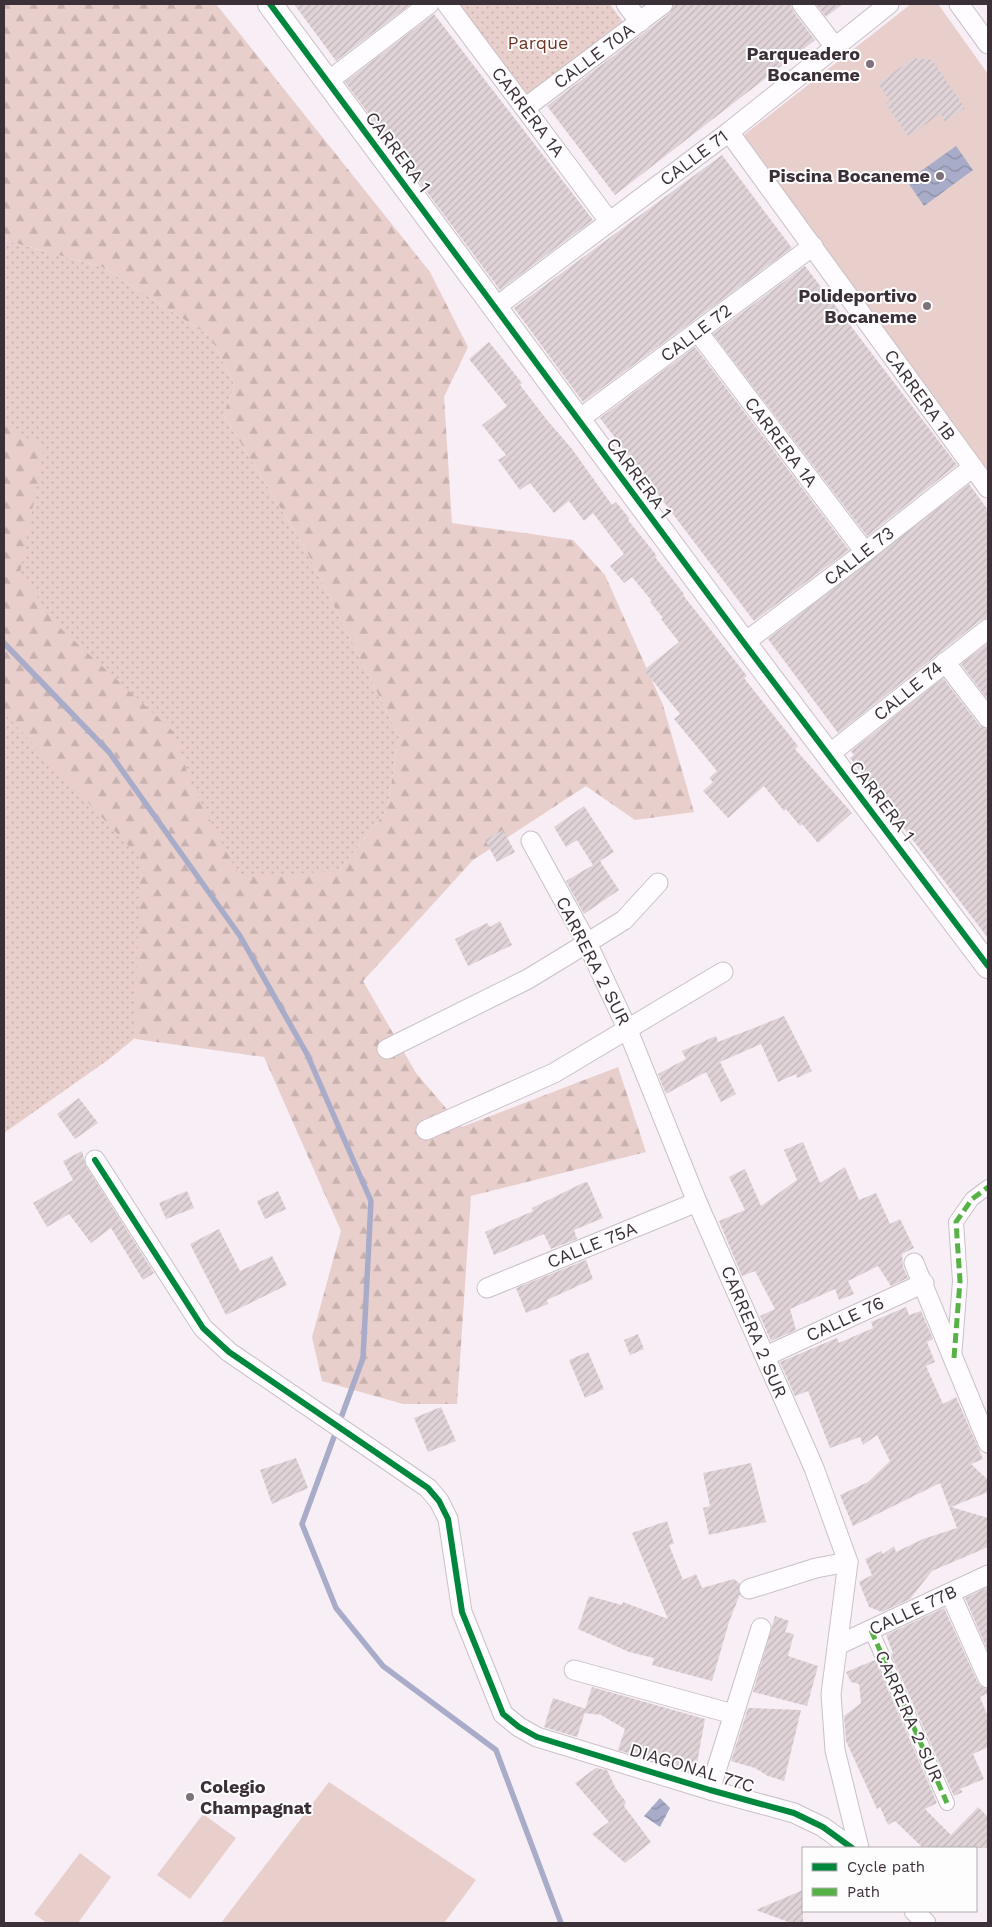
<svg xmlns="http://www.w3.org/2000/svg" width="992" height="1927" font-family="'Work Sans',sans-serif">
  <defs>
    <pattern id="green-dots" width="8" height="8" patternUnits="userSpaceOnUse" patternTransform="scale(1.25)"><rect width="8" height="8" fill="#e8cfcc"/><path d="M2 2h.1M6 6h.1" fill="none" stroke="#c8b2b0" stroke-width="1.8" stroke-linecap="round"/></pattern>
    <pattern id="forest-firs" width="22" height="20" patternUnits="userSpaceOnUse" patternTransform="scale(1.25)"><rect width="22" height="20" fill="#e8cfcc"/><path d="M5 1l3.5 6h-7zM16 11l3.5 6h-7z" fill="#c8b2b0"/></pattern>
    <pattern id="water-waves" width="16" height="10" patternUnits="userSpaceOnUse" patternTransform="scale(1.25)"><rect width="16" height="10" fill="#a8acc8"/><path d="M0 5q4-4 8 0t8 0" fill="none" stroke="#8a8ca3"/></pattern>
    <pattern id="building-hatch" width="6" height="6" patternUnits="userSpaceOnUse" patternTransform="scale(1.25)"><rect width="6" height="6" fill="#dfd3d7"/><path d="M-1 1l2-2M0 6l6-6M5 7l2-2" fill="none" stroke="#c0b5b9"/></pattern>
  </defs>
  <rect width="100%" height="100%" fill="#f8eef5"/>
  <g fill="url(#green-dots)">
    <path d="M 458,4 L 610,4 L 626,26 L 530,99 Z"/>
    <path d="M 4,240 L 102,267 L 210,336 L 235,386 L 223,414 L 305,548 L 399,736 L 387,810 L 339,871 L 108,1060 L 4,1133 Z"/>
  </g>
  <path fill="url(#forest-firs)" d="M 4,4 L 216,4 L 430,272 L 468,347 L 444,397 L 452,523 L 573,540 L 605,575 L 663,705 L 694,812 L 635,820 L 586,786 L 473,860 L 363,981 L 416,1073 L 462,1127 L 618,1067 L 646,1152 L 471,1196 L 457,1404 L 403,1404 L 322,1381 L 312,1337 L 341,1231 L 264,1057 L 135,1039 L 140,858 L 4,713 L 4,423 L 44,449 L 20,573 L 57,625 L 174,732 L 191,784 L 240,877 L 339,871 L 387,810 L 399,736 L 305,548 L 223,414 L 235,386 L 210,336 L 102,267 L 4,240 Z"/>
  <g fill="#e8cfcc">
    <path d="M 911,4 L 938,4 L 988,74 L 988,476 L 744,135 Z"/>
    <path d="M 329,1782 L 476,1880 L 444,1923 L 221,1923 Z"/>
    <path d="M 203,1814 L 236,1838 L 190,1899 L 157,1875 Z"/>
    <path d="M 80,1853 L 111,1877 L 78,1923 L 47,1923 L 34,1914 Z"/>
  </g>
  <g fill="url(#water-waves)">
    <path d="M 956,146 L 973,170 L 924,206 L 907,181 Z"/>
    <path d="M 660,1798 L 670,1808 L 660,1827 L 644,1816 Z"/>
  </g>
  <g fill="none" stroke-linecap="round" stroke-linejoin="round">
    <path stroke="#a8acc8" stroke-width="5.5" d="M 4,643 L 109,752 L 240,936 L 307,1054 L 371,1201 L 363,1358 L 302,1524 L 336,1608 L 383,1666 L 496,1750 L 561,1923"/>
  </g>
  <g fill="url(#building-hatch)">
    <path d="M 294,4 L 411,4 L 336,61 Z"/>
    <path d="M 674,4 L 791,4 L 793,11 L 815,40 L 615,195 L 547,106 L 670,13 Z"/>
    <path d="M 816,4 L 843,4 L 826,17 Z"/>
    <path d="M 434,14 L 593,220 L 500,290 L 345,82 Z"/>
    <path d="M 914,58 L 932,60 L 965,108 L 945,122 L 941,114 L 908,136 L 886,104 L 890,101 L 878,83 Z"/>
    <path d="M 722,155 L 792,248 L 583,402 L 514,308 Z"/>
    <path d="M 805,266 L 957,465 L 867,536 L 713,334 Z"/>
    <path d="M 489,342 L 522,383 L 520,385 L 547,420 L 572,449 L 612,505 L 616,502 L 629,518 L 628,520 L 657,556 L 655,557 L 684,594 L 683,595 L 747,676 L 744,678 L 798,746 L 795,749 L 852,813 L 818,843 L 802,824 L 800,826 L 786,809 L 784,811 L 764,786 L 728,818 L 703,791 L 713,782 L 709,778 L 717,771 L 674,719 L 680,714 L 644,670 L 679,642 L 661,619 L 663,618 L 650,602 L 652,601 L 632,577 L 624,583 L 610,566 L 624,554 L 593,513 L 584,521 L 569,501 L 554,513 L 530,483 L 520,490 L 498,460 L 506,455 L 482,425 L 507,406 L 469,359 Z"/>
    <path d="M 695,347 L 849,550 L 754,621 L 600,418 Z"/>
    <path d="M 969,484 L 988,510 L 988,618 L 981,620 L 838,733 L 768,639 Z"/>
    <path d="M 988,643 L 988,700 L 961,664 Z"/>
    <path d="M 943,678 L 979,725 L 988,729 L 988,938 L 850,758 L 854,755 L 851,751 Z"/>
    <path d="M 584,806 L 614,852 L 600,861 L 619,890 L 584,914 L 566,881 L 593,865 L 577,840 L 566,847 L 554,827 Z"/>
    <path d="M 503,830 L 515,852 L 497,862 L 485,840 Z"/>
    <path d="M 500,921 L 512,945 L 468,966 L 455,939 L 487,923 L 490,927 Z"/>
    <path d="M 784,1016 L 812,1071 L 797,1078 L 796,1074 L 778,1082 L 761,1044 L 720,1062 L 736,1094 L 721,1102 L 706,1072 L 666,1094 L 658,1074 L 686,1059 L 682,1051 L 716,1036 L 718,1042 Z"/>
    <path d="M 79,1098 L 98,1123 L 75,1139 L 57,1114 Z"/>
    <path d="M 803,1142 L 820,1183 L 845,1167 L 859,1200 L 876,1193 L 890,1224 L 900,1219 L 914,1248 L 902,1254 L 903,1267 L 908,1278 L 891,1286 L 878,1266 L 848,1281 L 854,1294 L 839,1300 L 835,1289 L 790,1309 L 796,1330 L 771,1341 L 760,1316 L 775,1309 L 755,1271 L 742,1276 L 719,1221 L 745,1210 L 729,1177 L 745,1169 L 761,1206 L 797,1180 L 784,1150 Z"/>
    <path d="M 82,1151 L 86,1166 L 154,1273 L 143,1280 L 111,1228 L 91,1243 L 69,1214 L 47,1227 L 33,1203 L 73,1180 L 63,1161 Z"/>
    <path d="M 585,1182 L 588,1183 L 603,1218 L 574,1230 L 577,1239 L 551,1249 L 544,1234 L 494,1255 L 485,1232 L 533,1211 L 532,1208 Z"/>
    <path d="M 187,1191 L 194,1208 L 166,1219 L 159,1203 Z"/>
    <path d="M 278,1191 L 286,1209 L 265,1219 L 257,1201 Z"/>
    <path d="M 219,1229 L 240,1271 L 272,1256 L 287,1285 L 226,1315 L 190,1244 Z"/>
    <path d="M 586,1260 L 593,1279 L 547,1300 L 548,1304 L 526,1313 L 516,1288 Z"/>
    <path d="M 906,1307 L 909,1315 L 921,1311 L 933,1339 L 927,1342 L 935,1362 L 926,1366 L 943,1404 L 956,1397 L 983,1459 L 971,1464 L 988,1480 L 988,1492 L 951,1507 L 988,1518 L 988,1547 L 932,1571 L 910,1599 L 882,1612 L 869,1607 L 859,1582 L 872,1575 L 865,1559 L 881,1551 L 883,1554 L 894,1546 L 896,1552 L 923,1539 L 957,1528 L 940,1483 L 853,1526 L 840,1495 L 868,1482 L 890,1461 L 877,1435 L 863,1445 L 860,1437 L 830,1448 L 808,1391 L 795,1396 L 780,1362 L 837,1338 L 839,1343 L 873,1328 L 871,1322 Z"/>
    <path d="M 638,1334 L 644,1349 L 630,1355 L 624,1340 Z"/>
    <path d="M 588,1352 L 604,1389 L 585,1398 L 569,1360 Z"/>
    <path d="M 441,1407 L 456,1441 L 428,1452 L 414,1418 Z"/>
    <path d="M 296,1458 L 308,1488 L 272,1504 L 260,1470 Z"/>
    <path d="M 751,1463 L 766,1522 L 709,1535 L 703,1508 L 710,1506 L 703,1473 Z"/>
    <path d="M 667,1521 L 674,1544 L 669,1545 L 683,1580 L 696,1574 L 702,1588 L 734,1579 L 740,1584 L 740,1594 L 729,1622 L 712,1681 L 652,1665 L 654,1658 L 629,1652 L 578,1629 L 589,1596 L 622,1605 L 623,1602 L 668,1619 L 632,1533 Z"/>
    <path d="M 988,1587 L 988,1651 L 965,1598 Z"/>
    <path d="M 944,1608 L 978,1683 L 982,1687 L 988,1689 L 988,1693 L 980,1697 L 988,1717 L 988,1747 L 973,1754 L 984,1779 L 960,1789 L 963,1792 L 954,1796 L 891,1654 L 893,1653 L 886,1635 Z"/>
    <path d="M 775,1616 L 789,1621 L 785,1632 L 794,1634 L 788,1656 L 818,1666 L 807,1706 L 753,1692 Z"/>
    <path d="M 875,1660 L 937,1803 L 925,1809 L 951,1835 L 978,1807 L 988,1817 L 988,1848 L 923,1848 L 895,1821 L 888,1825 L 880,1807 L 877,1809 L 846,1741 L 844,1716 L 861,1703 L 859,1684 L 851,1682 L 846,1672 Z"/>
    <path d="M 592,1687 L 705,1719 L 695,1774 L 618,1750 L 625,1729 L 601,1715 L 584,1713 Z"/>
    <path d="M 553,1698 L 586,1709 L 577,1737 L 544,1727 Z"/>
    <path d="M 748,1708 L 801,1710 L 784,1781 L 768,1776 L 755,1768 L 731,1761 Z"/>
    <path d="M 596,1768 L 607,1770 L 616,1789 L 626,1802 L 624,1806 L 651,1842 L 625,1863 L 592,1834 L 609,1822 L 575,1783 Z"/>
    <path d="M 803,1890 L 803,1923 L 791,1923 L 756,1910 Z"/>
  </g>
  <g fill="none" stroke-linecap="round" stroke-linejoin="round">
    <defs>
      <g id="pedestrian">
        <path d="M 954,1358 L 960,1281 L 956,1222 L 972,1199 L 988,1187"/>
        <path d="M 871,1630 L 947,1803"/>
      </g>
      <g id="minor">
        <path d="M 447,4 L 609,221"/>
        <path d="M 626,4 L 640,22"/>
        <path d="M 802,4 L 835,47"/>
        <path d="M 959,4 L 988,44"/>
        <path d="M 327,82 L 429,4"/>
        <path d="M 525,108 L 663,4"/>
        <path d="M 729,132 L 988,488"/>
        <path d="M 496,307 L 729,132 L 889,4"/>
        <path d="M 698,332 L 865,552"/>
        <path d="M 578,420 L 813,246"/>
        <path d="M 744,643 L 865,552 L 973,467"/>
        <path d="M 945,662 L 988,718"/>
        <path d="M 828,755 L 988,629"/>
        <path d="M 531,841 L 587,943 L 627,1028 L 697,1202 L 814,1468 L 848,1562 L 831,1694 L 835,1750 L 859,1848"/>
        <path d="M 387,1049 L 528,979 L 587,943 L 624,920 L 658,883"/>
        <path d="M 426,1130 L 554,1073 L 723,972"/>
        <path d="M 95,1160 L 203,1328 L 229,1352 L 428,1488 L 439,1501 L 448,1519 L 462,1612 L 503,1714 L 519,1727 L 537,1737 L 710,1790 L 794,1813 L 823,1827 L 852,1848"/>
        <path d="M 914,1263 L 988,1443"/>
        <path d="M 487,1288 L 697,1202"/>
        <path d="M 766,1356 L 924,1283"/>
        <path d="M 749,1589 L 816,1568 L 848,1562"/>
        <path d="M 950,1593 L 988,1678"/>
        <path d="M 838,1645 L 988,1575"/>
        <path d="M 574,1670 L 733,1714"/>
        <path d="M 710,1790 L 761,1628"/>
        <path d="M 914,1911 L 926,1923"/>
      </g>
      <path id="tertiary" d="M 270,4 L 744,643 L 988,966"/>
    </defs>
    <use href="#pedestrian" stroke="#cac0c7" stroke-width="16"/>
    <use href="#minor" stroke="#cac0c7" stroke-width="21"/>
    <use href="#tertiary" stroke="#cac0c7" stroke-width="26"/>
    <use href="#pedestrian" stroke="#fefcfe" stroke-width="14"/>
    <use href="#minor" stroke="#fefcfe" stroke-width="19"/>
    <use href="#tertiary" stroke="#fefcfe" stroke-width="24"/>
    <g stroke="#57b246" stroke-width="5" stroke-dasharray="10 5" stroke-linecap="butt">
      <path d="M 954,1358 L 960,1281 L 956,1222 L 972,1199 L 988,1187"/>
      <path d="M 871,1630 L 947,1803"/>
    </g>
    <defs>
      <g id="cycleway">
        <path d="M 270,4 L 744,643 L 988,966"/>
        <path d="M 95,1160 L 203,1328 L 229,1352 L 428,1488 L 439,1501 L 448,1519 L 462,1612 L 503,1714 L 519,1727 L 537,1737 L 710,1790 L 794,1813 L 823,1827 L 852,1848"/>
      </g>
    </defs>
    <use href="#cycleway" stroke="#fdfdfd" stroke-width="9"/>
    <use href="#cycleway" stroke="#00873e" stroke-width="6"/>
  </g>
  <g fill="#7d727a" stroke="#fdfdfd" stroke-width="2">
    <circle cx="870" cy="64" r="5"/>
    <circle cx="940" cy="176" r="5"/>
    <circle cx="927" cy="306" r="5"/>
    <circle cx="190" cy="1797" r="5"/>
  </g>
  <g text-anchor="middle" stroke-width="4" stroke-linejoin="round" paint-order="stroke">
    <g font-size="18" fill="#713626" stroke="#fdfdfd">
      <text x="538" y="49">Parque</text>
    </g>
    <g font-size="18" font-weight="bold" fill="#3b2f38" stroke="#fdfdfd" text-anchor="end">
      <text x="860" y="60">Parqueadero<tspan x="860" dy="21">Bocaneme</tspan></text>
      <text x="930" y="182">Piscina Bocaneme</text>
      <text x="917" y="302">Polideportivo<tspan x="917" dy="21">Bocaneme</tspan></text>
      <text x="200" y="1793" text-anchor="start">Colegio<tspan x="200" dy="21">Champagnat</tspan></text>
    </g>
    <g font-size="18" fill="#3b2f38" stroke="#fdfdfd">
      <text transform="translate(594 56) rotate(-37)" y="6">CALLE 70A</text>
      <text transform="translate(528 112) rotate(53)" y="6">CARRERA 1A</text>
      <text transform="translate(398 152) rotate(53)" y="6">CARRERA 1</text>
      <text transform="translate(694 158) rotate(-37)" y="6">CALLE 71</text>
      <text transform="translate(696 333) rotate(-37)" y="6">CALLE 72</text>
      <text transform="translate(920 395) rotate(54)" y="6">CARRERA 1B</text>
      <text transform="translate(781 442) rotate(53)" y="6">CARRERA 1A</text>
      <text transform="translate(639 478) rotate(53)" y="6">CARRERA 1</text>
      <text transform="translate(859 556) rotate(-38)" y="6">CALLE 73</text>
      <text transform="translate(908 691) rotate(-39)" y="6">CALLE 74</text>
      <text transform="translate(882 801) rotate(53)" y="6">CARRERA 1</text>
      <text transform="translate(593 961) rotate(63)" y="6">CARRERA 2 SUR</text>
      <text transform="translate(592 1245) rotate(-22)" y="6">CALLE 75A</text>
      <text transform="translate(845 1319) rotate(-25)" y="6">CALLE 76</text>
      <text transform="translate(754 1332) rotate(67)" y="6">CARRERA 2 SUR</text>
      <text transform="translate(913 1610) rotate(-25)" y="6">CALLE 77B</text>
      <text transform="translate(909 1716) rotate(66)" y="6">CARRERA 2 SUR</text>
      <text transform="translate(692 1768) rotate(17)" y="6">DIAGONAL 77C</text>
    </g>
  </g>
  <rect width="992" height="1927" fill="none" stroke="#3b2f38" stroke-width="10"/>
  <rect x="802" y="1847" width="175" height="65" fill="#fdfdfd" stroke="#afabae"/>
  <rect x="812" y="1863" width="25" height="8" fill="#00873e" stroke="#afabae"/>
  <text x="847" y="1872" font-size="15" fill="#3b2f38">Cycle path</text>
  <rect x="812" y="1888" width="25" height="8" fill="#57b246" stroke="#afabae"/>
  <text x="847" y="1897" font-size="15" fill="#3b2f38">Path</text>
</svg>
